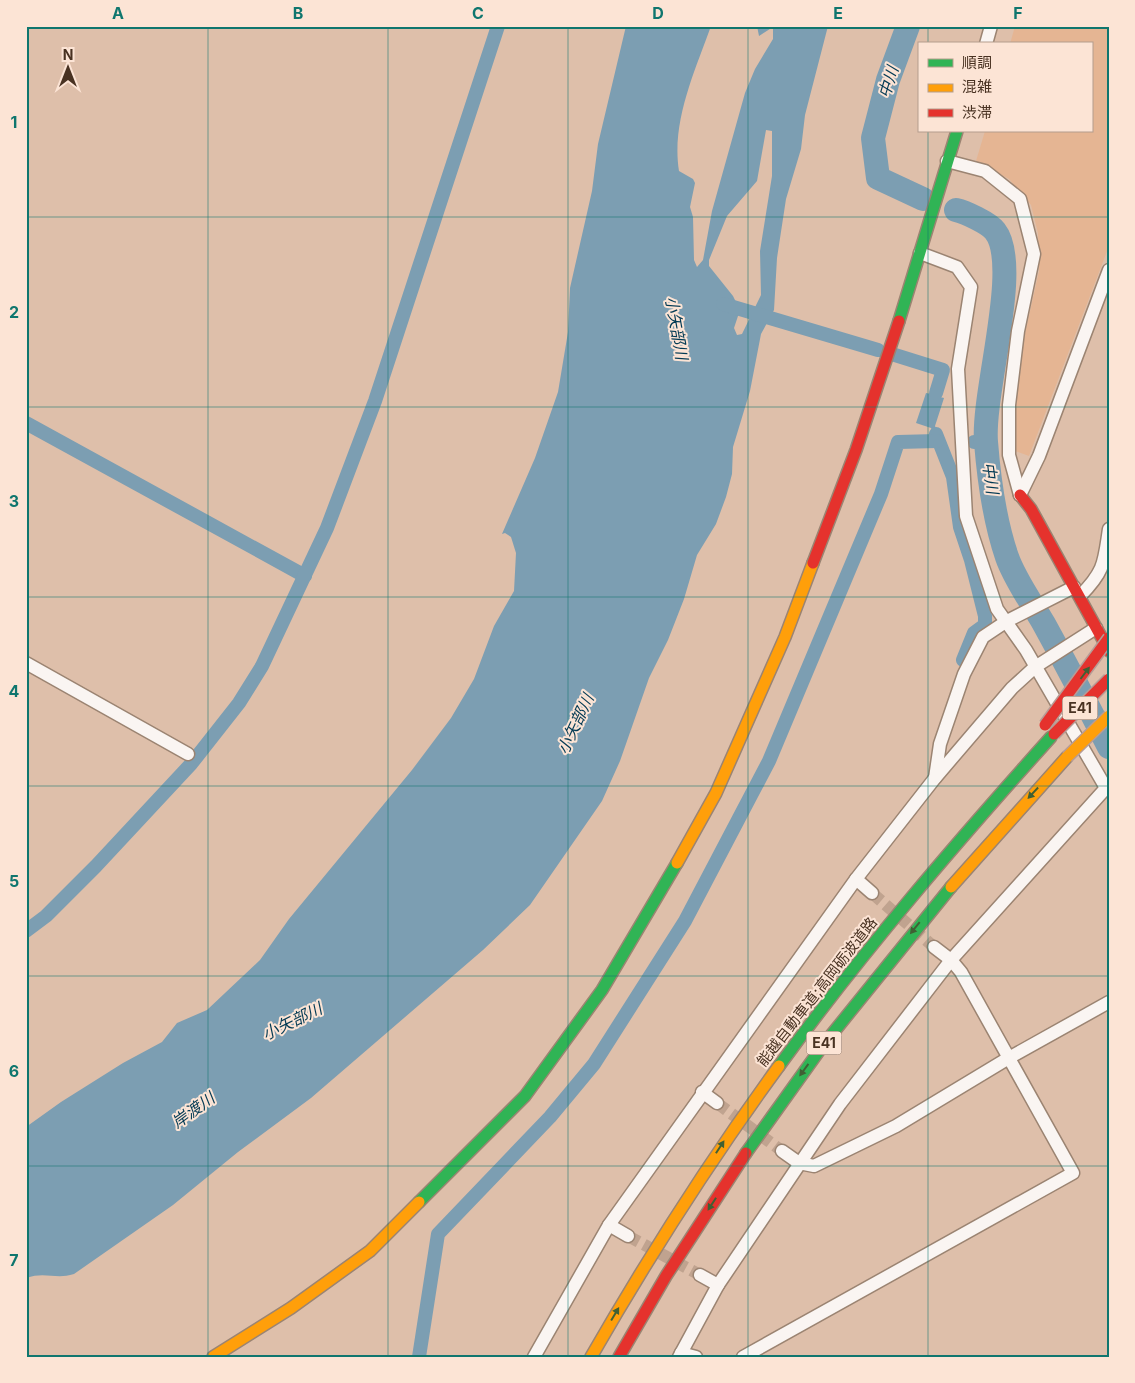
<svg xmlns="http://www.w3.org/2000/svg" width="1135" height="1383" font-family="Inter,'Noto Sans JP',sans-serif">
  <rect width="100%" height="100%" fill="#debfaa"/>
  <path fill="#e5b593" d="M 1015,26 L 1109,26 L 1109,246 L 1029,456 L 1015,451 L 1016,407 L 1024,338 L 1039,271 L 1038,233 L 1031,205 L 1009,179 L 976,161 L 985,131 L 1091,131 L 1091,44 L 1010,44 Z"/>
  <g fill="#7c9eb2" fill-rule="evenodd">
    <path d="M 626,26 L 711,26 C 695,71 671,122 679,171 L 693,179 L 695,183 L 690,207 L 693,217 L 694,260 L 697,267 L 703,260 L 712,211 L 745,93 L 755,69 L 773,39 L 773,27 L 759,36 L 757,26 L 828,26 L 805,115 L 801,149 L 786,199 L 777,258 L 774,310 L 761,334 L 750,391 L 733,447 L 732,474 L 726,497 L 716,524 L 697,555 L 684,599 L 668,640 L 649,678 L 620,761 L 602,801 L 530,905 L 483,950 L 311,1098 L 238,1152 L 173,1205 L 74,1274 C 55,1280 46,1271 26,1278 L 26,1127 L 61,1102 L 123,1063 L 162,1042 L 177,1023 L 207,1010 L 260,960 L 289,919 L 412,770 L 451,718 L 474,679 L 494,626 L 514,591 L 516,553 L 511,537 L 505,533 L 502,534 L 535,458 L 558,392 L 568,332 L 570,288 L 592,191 L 598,144 ZM 766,130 L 772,131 L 772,176 L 760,251 L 761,295 L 742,334 L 737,335 L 734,328 L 740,310 L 733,296 L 709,266 L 709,260 L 727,216 L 757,181 Z"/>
    <path d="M 931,391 L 941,394 L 940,397 L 944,398 L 935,426 L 938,433 L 934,434 L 931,428 L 916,423 L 926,393 L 931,394 Z"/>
  </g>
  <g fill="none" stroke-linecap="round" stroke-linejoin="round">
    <g stroke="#7c9eb2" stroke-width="14">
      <path d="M 723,304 L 878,350"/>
      <path d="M 895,355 L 943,370 L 936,393"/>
      <path d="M 26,423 L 305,576"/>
      <path d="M 936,434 L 953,477 L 960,527 L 971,560 L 985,616 L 985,625 L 974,633 L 963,660"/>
      <path d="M 974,442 L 986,442"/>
      <path d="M 26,931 L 46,916 L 96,866 L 191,764 L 239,703 L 262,666 L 327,528 L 375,401 L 498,26"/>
      <path d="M 419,1357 L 438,1234 L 550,1117 L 594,1064 L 685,921 L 769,761 L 881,494 L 898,442 L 937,441"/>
    </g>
    <g stroke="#7c9eb2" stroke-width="24">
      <path d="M 908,26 L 888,80 L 873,138 L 878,178 L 923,199"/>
      <path d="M 956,210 C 965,212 989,223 995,231 C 1022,265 982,392 986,442 C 989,480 995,522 1007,557 C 1015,580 1032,603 1044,624 C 1066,664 1088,706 1109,747"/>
    </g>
    <g stroke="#c0a38f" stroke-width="12" stroke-dasharray="12 6" stroke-linecap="butt">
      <path d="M 872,893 L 934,947"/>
      <path d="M 717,1103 L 782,1151"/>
      <path d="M 628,1236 L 700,1275"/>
    </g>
    <defs>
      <g id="street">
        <path d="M 986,44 L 991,26"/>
        <path d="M 947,161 L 985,171 L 1020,199 L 1034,254 L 1018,331 L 1009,405 L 1009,455 L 1020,495"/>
        <path d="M 1020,495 L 1039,456 L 1109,270"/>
        <path d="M 1080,596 C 1105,571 1104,562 1109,529"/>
        <path d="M 26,663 L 188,754"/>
        <path d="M 935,778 L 940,744 L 964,674 L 983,637 L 1007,621 L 1074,587"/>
        <path d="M 856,879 L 872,893"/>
        <path d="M 702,1092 L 717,1103"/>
        <path d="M 782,1151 L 799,1163 L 814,1166 L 896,1126 L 1007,1059 L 1109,1002"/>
        <path d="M 609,1225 L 628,1236"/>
        <path d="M 700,1275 L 718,1285"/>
        <path d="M 681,1353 L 696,1357"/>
        <path d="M 534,1357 L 609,1225 L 856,879 L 935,778 L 1012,688 L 1035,667 L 1096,628"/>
        <path d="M 679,1357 L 718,1285 L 840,1104 L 951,960 L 1106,788 L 1026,650 L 997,609 L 966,516 L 958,369 L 971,287 L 957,267 L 920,253"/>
        <path d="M 743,1357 L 1073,1173 L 961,972 L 951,960 L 934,947"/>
      </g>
      <g id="fast">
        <path d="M 899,321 L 957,131"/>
        <path d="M 779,1066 C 863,951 956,843 1051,737"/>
        <path d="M 746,1153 L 824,1044 L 951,887"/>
        <path d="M 419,1202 L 525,1096 L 602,990 L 677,863"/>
      </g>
      <g id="slow">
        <path d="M 677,863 L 716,793 L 785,637 L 813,563"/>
        <path d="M 951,887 L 1067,757"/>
        <path d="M 213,1357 L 291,1308 L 370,1251 L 419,1202"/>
        <path d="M 591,1357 C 649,1256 711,1159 779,1066"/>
      </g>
      <g id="jam">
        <path d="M 1020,495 L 1031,509 L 1109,651"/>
        <path d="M 813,563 L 856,450 L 899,321"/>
        <path d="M 619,1357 L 666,1276 L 746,1153"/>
      </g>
    </defs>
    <use href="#street" stroke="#9b8472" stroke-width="15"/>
    <use href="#fast" stroke="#9b8472" stroke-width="14"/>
    <use href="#slow" stroke="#9b8472" stroke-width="14"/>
    <use href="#jam" stroke="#9b8472" stroke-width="14"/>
    <use href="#street" stroke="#faf5f2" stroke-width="12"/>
    <use href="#fast" stroke="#30b455" stroke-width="11"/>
    <use href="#slow" stroke="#ff9f0a" stroke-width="11"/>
    <use href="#jam" stroke="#e5322d" stroke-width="11"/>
    <defs>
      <path id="slow-bridge" d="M 1067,757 L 1109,716"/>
      <g id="jam-bridge">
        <path d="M 1045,725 L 1109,638"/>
        <path d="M 1054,734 L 1109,679"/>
      </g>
    </defs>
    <use href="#slow-bridge" stroke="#b79c96" stroke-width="14" stroke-linecap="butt"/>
    <use href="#jam-bridge" stroke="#b79c96" stroke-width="14" stroke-linecap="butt"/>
    <use href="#slow-bridge" stroke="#ff9f0a" stroke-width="11"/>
    <use href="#jam-bridge" stroke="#e5322d" stroke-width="11"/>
  </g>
  <defs><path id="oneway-solid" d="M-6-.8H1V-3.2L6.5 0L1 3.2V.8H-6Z" transform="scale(1.25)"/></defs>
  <g fill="#406034">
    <use href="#oneway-solid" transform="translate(1085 673) rotate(-53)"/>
    <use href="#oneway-solid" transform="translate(1033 793) rotate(133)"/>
    <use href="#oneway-solid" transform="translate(915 928) rotate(129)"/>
    <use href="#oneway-solid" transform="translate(804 1070) rotate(126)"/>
    <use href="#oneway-solid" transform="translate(720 1147) rotate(-57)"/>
    <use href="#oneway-solid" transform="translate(712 1204) rotate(123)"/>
    <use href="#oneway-solid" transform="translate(615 1314) rotate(-59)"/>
  </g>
  <path fill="none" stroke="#0f766e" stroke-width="1" stroke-opacity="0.55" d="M 208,26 L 208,1357M 388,26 L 388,1357M 568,26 L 568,1357M 748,26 L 748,1357M 928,26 L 928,44M 928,131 L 928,1357M 26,217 L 1109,217M 26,407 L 1109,407M 26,597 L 1109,597M 26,786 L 1109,786M 26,976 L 1109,976M 26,1166 L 1109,1166"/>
  <g text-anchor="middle" stroke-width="4" stroke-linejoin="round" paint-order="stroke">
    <g fill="#fce4d5" stroke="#7f6758" stroke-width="1">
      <rect x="1062.5" y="696.5" width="35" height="23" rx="4"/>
      <rect x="806.5" y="1031.5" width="35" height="23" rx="4"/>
    </g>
    <g font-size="14" font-weight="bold" fill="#493222">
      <text x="1080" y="713">E41</text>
      <text x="824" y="1048">E41</text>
    </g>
    <g font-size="15" fill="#493222" stroke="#fce4d5">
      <text transform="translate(817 992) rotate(-52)" y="5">能越自動車道;高岡砺波道路</text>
    </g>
    <g font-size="16" font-style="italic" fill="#033a54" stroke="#fce4d5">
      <text transform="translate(888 82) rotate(-73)" y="6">中川</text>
      <text transform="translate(677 328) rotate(80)" y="6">小矢部川</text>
      <text transform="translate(991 478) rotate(82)" y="6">中川</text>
      <text transform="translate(575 724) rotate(-65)" y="6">小矢部川</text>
      <text transform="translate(292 1021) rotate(-26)" y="6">小矢部川</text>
      <text transform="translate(193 1110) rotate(-36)" y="6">岸渡川</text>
    </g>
  </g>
  <rect width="1135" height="1383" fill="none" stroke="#fce4d5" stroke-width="55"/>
  <rect x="918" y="42" width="175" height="90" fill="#fce4d5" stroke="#b49d8d"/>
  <rect x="928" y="59" width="25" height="8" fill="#30b455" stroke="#b49d8d"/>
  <text x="962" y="68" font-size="15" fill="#493222">順調</text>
  <rect x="928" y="84" width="25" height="8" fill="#ff9f0a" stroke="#b49d8d"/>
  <text x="962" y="92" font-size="15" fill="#493222">混雑</text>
  <rect x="928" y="109" width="25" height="8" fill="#e5322d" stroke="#b49d8d"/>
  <text x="962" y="118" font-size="15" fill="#493222">渋滞</text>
  <g transform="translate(68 68)" stroke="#fce4d5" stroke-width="4" paint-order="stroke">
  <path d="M0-4L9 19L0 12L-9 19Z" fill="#493222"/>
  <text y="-8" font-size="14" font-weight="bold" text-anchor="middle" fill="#493222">N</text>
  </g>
  <rect x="28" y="28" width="1080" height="1328" fill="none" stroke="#0f766e" stroke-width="2"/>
  <g font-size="16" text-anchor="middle" font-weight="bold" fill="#0f766e">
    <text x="118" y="19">A</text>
    <text x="298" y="19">B</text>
    <text x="478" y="19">C</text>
    <text x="658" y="19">D</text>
    <text x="838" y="19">E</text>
    <text x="1018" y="19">F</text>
    <text x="14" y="128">1</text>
    <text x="14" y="318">2</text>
    <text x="14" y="507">3</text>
    <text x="14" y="697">4</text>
    <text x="14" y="887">5</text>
    <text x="14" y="1077">6</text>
    <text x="14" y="1266">7</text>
  </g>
</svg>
